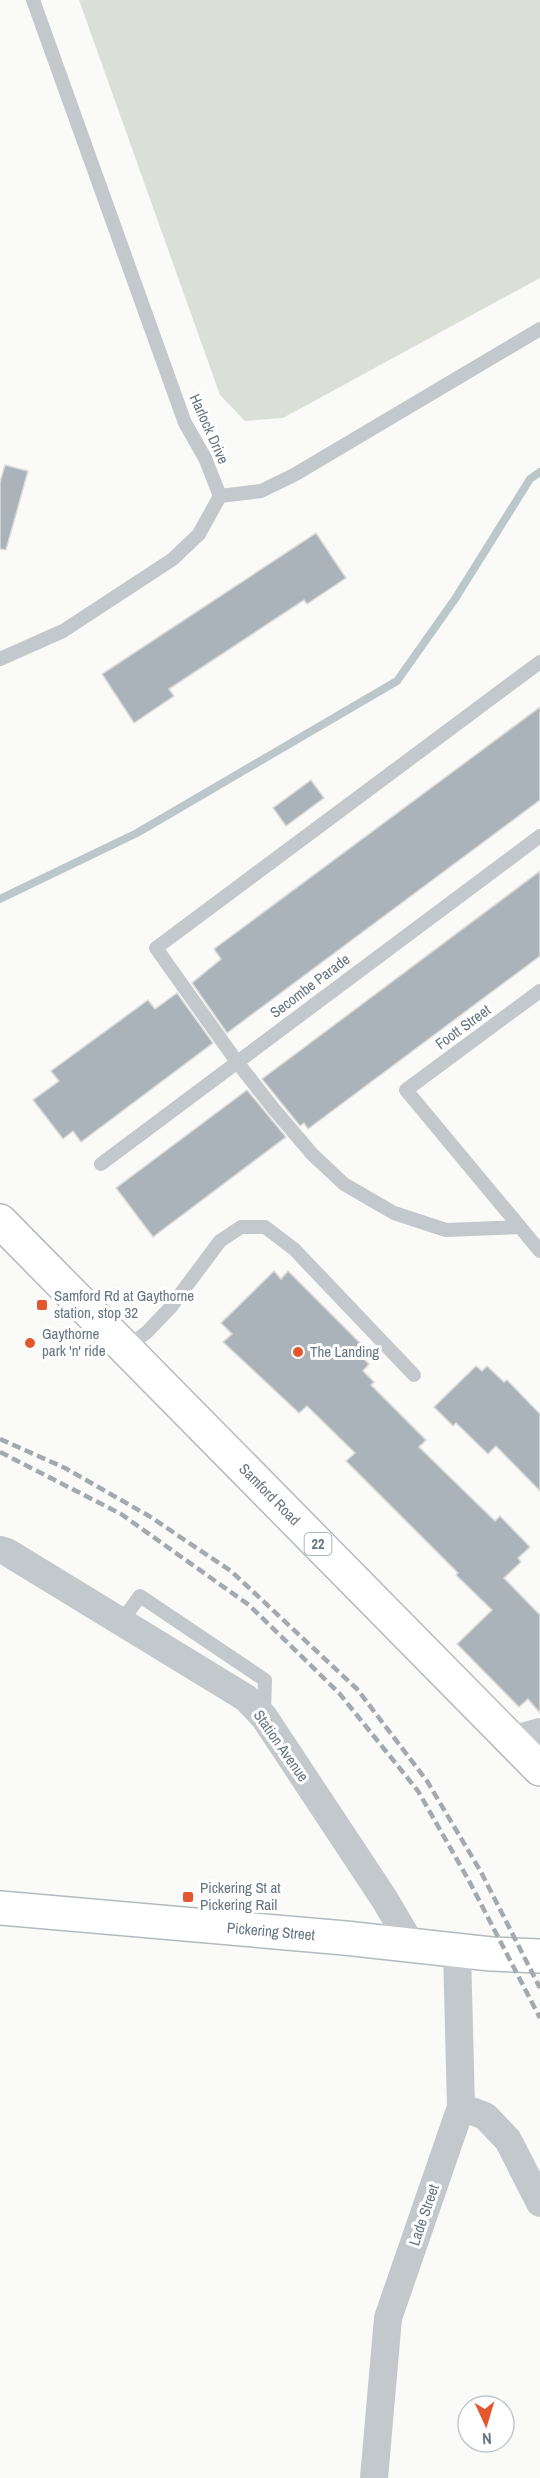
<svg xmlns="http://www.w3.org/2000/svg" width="540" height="2478" font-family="'Archivo Narrow',sans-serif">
  <rect width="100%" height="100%" fill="#fafaf8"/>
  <path fill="#dadfd7" d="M 79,0 L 540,0 L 540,278 L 283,418 L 245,421 L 220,395 Z"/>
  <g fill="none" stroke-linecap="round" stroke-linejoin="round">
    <path stroke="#bbc7cb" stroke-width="8" d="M 0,899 L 137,833 L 397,681 L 455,599 L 530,479 L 540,472"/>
  </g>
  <g fill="#aab3b9" stroke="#dcdcda" stroke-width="1.5">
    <path d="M 5,465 L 28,471 L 6,550 L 0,549 L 0,482 Z"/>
    <path d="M 316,533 L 346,578 L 307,604 L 304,600 L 169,689 L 174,696 L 134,723 L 102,674 Z"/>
    <path d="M 540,707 L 540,800 L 227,1033 L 192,983 L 221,959 L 214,949 Z"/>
    <path d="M 311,780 L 324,798 L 286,826 L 273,808 Z"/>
    <path d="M 540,871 L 540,956 L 308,1129 L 304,1123 L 300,1126 L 262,1079 Z"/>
    <path d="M 177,993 L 213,1043 L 81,1142 L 73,1131 L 63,1139 L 33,1100 L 59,1081 L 51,1071 L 148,1000 L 155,1009 Z"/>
    <path d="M 247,1090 L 286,1137 L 153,1237 L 116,1188 Z"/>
    <path d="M 274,1271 L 281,1279 L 288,1271 L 366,1349 L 360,1355 L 369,1364 L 363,1371 L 374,1382 L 371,1385 L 426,1440 L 419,1447 L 495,1521 L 500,1516 L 530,1547 L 518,1558 L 521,1562 L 504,1578 L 540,1615 L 540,1713 L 528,1699 L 519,1707 L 457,1644 L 492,1610 L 456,1575 L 458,1573 L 346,1461 L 355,1453 L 307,1406 L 299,1413 L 223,1342 L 232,1334 L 221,1323 Z"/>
    <path d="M 476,1366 L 482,1371 L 487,1366 L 504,1382 L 507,1380 L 540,1414 L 540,1491 L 496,1446 L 488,1454 L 456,1423 L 453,1426 L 434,1407 Z"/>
  </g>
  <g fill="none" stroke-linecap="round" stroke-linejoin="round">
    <defs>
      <g id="secondary">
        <path id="s1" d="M 0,1908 L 345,1938 L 491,1954 L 540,1956"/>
      </g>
      <g id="primary">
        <path id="s2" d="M 0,1221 L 540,1769"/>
      </g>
    </defs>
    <use href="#secondary" stroke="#b3babf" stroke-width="36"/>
    <use href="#primary" stroke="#b5babe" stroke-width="36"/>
    <g stroke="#c3c8cc" stroke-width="14">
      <path d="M 33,0 L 185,423 L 205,458 L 220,496 L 261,491 L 294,475 L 540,329"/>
      <path d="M 0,659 L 63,631 L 173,559 L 199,534 L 220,496"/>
      <path d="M 540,991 L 406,1090 L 540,1251"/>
      <path d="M 101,1164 L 540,836"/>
      <path d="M 520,1227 L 446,1230 L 394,1213 L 344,1184 L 312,1154 L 273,1108 L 237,1062 L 156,948 L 540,662"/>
      <path d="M 126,1348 L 147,1332 L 170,1308 L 220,1241 L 241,1227 L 265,1227 L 294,1249 L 414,1375"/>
      <path d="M 121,1622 L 140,1596 L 265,1680 L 264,1713"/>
    </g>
    <g stroke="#c3c8cc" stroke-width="28">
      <path d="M 0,1550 L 7,1552 L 246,1698 L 264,1717 L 385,1900 L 412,1946"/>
      <path d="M 511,1740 L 540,1732"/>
      <path d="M 461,2107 L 485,2116 L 508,2140 L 540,2203"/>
      <path d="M 374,2478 L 388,2318 L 461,2107 L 457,1951"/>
    </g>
    <use href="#secondary" stroke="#fff" stroke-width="33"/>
    <use href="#primary" stroke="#fff" stroke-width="33"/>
    <g stroke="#a2aab0" stroke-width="4.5" stroke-dasharray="9 4.5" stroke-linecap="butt">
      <path d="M 0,1439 L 65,1468 L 149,1516 L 231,1571 L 357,1689 L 427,1781 L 481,1872 L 540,1988"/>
      <path d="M 0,1452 L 121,1514 L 249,1605 L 339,1693 L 418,1791 L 468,1879 L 540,2018"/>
    </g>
  </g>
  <g fill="#e4572e" stroke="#fff" stroke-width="2">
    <rect x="36" y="1299" width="12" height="12" rx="3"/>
    <circle cx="30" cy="1343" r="6"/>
    <circle cx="298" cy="1352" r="6"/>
    <rect x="182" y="1891" width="12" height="12" rx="3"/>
  </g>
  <g text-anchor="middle" stroke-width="6" stroke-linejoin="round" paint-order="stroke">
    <rect fill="#fff" stroke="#939fa8" stroke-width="1.5" x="304.5" y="1533" width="27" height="22" rx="4.5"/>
    <g font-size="14" font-weight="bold" fill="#657683">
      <text x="318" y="1549">22</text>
    </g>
    <g font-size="15" fill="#657683" stroke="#fff">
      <text transform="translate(209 429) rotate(66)" y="5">Harlock Drive</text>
      <text transform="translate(310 986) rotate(-37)" y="5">Secombe Parade</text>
      <text transform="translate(463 1027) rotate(-36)" y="5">Foott Street</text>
      <text dy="5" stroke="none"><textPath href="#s2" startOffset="384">Samford Road</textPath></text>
      <text transform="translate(281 1746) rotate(55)" y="5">Station Avenue</text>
      <text dy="5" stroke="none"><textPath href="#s1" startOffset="272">Pickering Street</textPath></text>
      <text transform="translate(424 2215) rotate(-71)" y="5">Lade Street</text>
    </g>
    <g font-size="15" fill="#657683" stroke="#fff" text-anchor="start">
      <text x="54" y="1301">Samford Rd at Gaythorne<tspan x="54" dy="17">station, stop 32</tspan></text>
      <text x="42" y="1339">Gaythorne<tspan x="42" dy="17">park 'n' ride</tspan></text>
      <text x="310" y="1357">The Landing</text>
      <text x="200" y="1893">Pickering St at<tspan x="200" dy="17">Pickering Rail</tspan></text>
    </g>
  </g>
  <g transform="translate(486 2424) rotate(176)"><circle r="28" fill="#ffffff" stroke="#c1c8cd" stroke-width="1.5"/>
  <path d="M0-4.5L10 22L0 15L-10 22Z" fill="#e4572e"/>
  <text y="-9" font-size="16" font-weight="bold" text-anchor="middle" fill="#657683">N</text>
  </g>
</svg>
